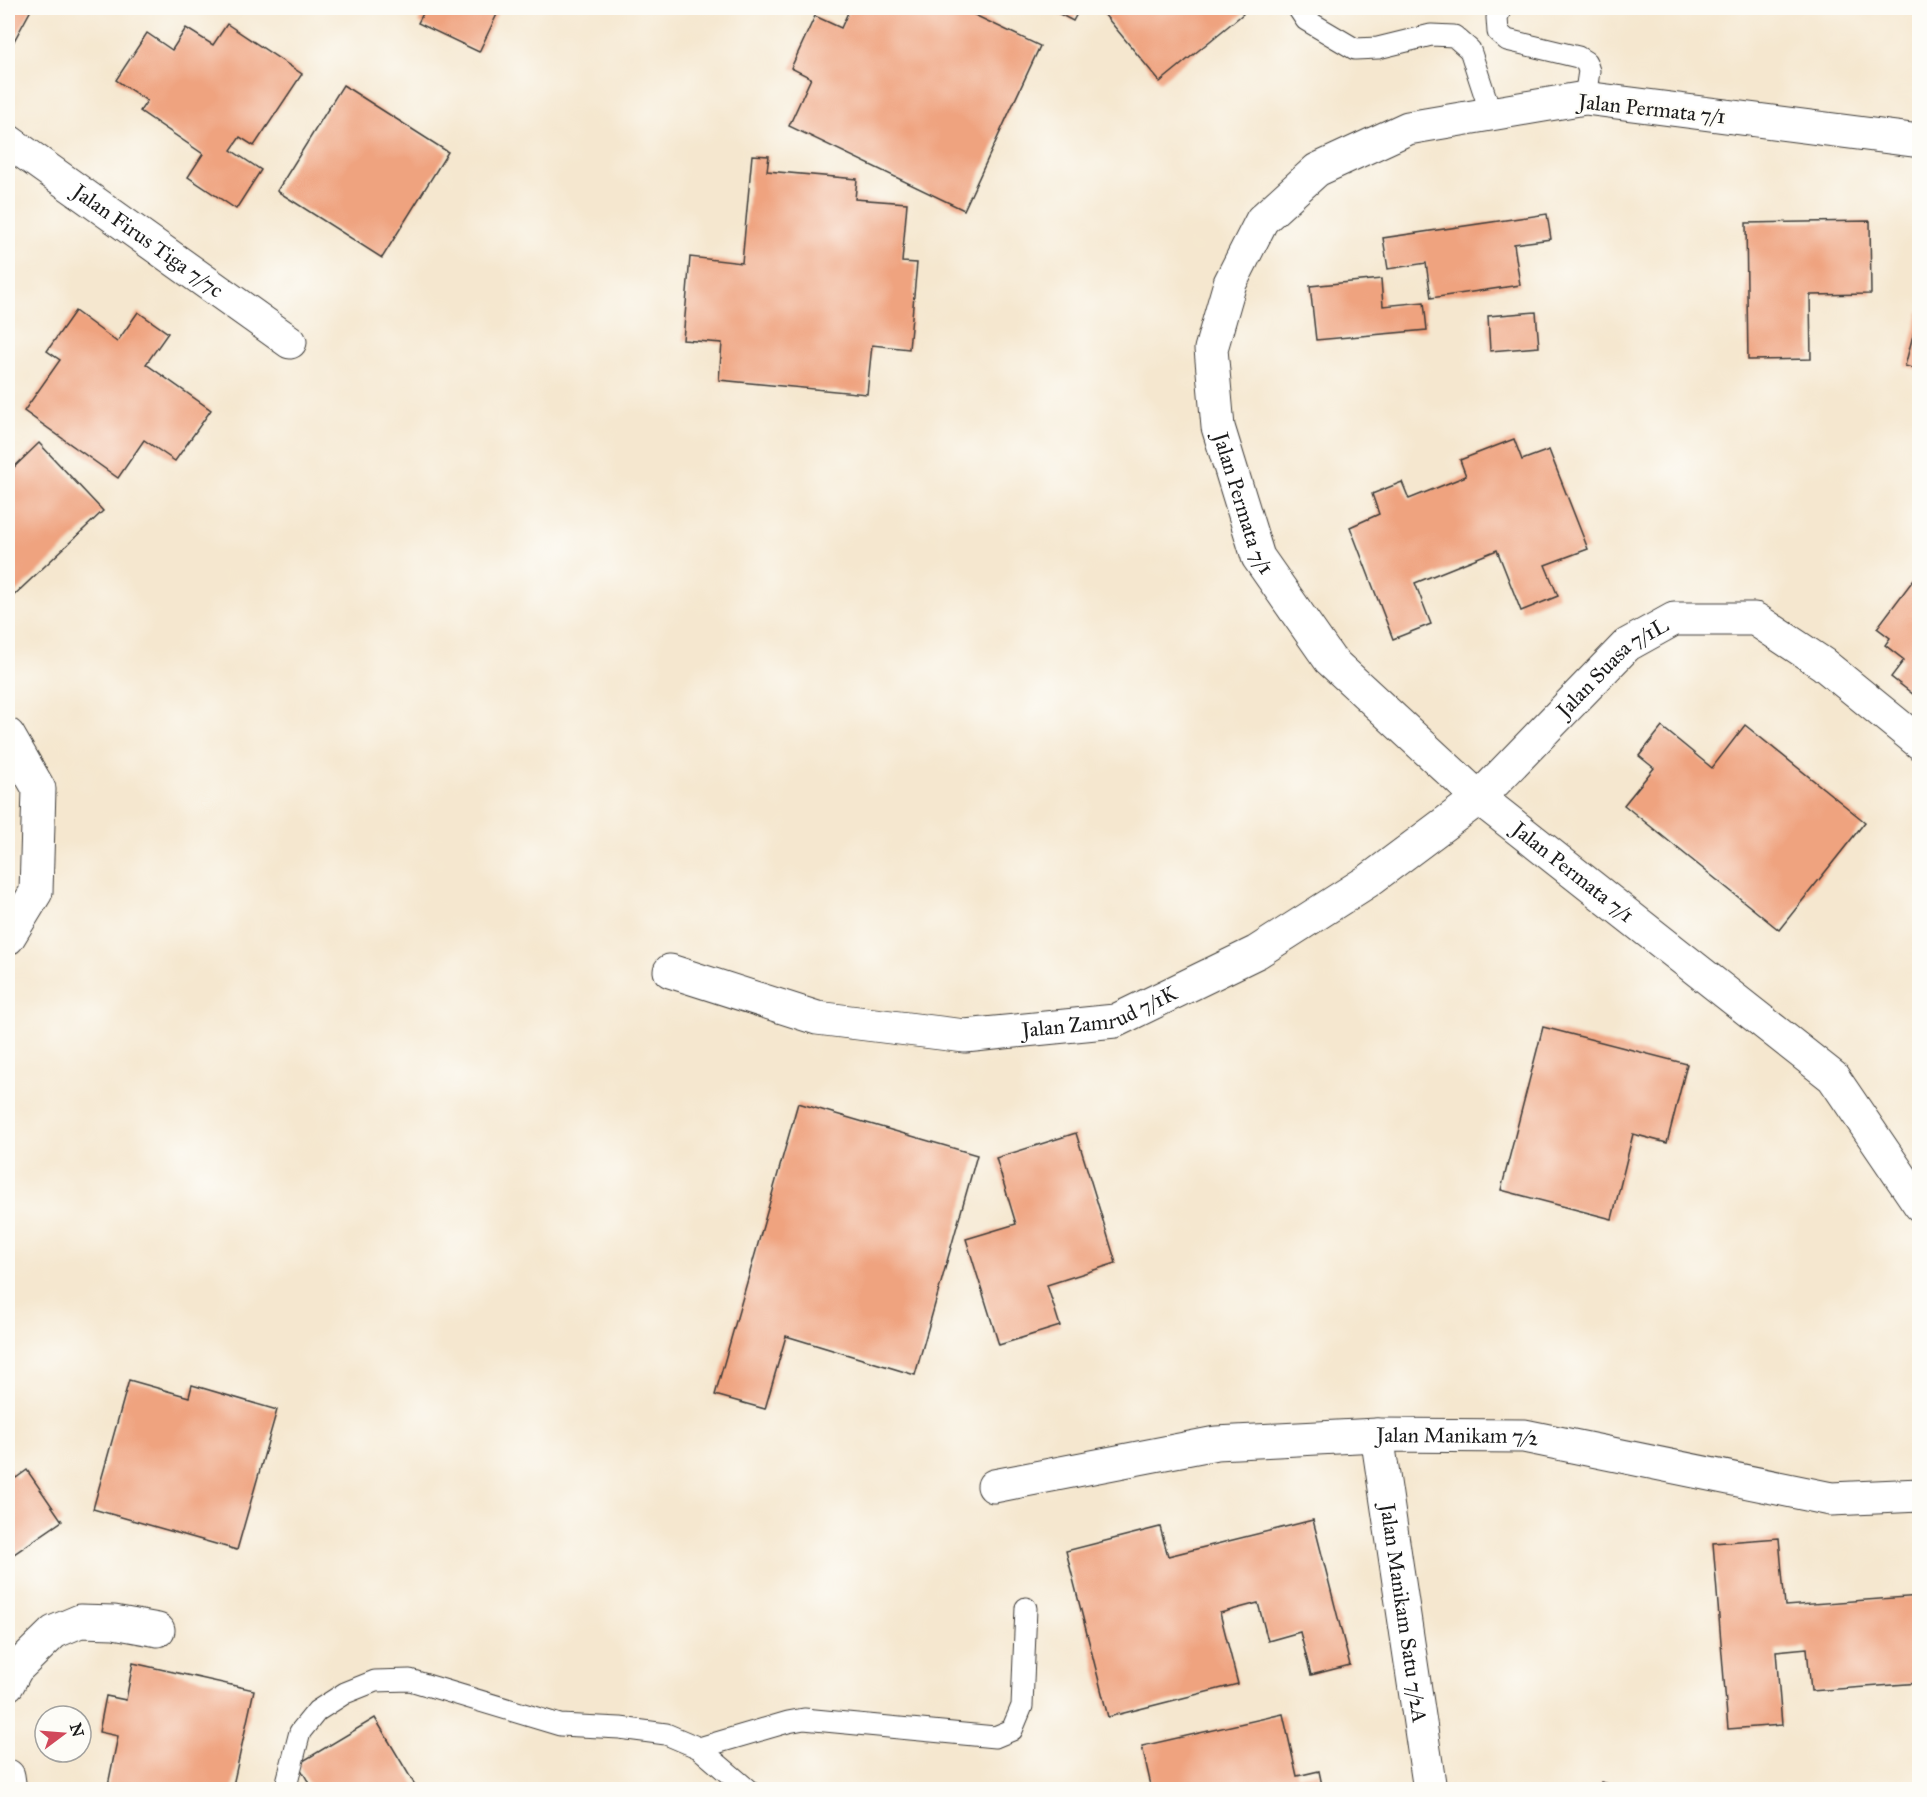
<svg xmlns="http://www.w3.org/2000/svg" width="1927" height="1797" font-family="'IM FELL Great Primer',serif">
  <rect width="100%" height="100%" fill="#fdfcf7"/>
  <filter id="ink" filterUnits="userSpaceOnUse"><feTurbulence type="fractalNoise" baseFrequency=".0167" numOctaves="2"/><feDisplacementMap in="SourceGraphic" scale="12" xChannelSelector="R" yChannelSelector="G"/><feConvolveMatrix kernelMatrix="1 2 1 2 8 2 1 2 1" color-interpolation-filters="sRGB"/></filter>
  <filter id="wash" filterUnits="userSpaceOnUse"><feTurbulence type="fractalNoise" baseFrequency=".008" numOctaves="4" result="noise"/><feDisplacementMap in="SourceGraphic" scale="24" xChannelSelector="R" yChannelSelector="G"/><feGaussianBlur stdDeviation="1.35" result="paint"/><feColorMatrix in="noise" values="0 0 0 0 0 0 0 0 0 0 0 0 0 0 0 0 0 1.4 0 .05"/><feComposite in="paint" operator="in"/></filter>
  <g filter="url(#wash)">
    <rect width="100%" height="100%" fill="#f5e7cf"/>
    <g id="blocks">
      <g fill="#efa37f">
        <path d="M 8,8 L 32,8 L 9,50 L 8,49 Z"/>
        <path d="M 426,8 L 500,8 L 479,52 L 418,23 Z"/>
        <path d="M 850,8 L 960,8 L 1040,46 L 964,210 L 789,126 L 811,78 L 791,68 L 815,16 L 841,28 Z"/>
        <path d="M 1048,8 L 1080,8 L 1073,21 Z"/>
        <path d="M 1099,8 L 1238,8 L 1243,14 L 1160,82 Z"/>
        <path d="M 227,24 L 302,74 L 254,146 L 240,137 L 231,150 L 261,170 L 236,209 L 188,177 L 203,154 L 140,111 L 147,101 L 116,80 L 147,33 L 172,50 L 186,28 L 213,45 Z"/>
        <path d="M 343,85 L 448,152 L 382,258 L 277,191 Z"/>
        <path d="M 752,155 L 769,156 L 767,171 L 857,179 L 855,199 L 907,203 L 902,262 L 917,263 L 909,349 L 872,345 L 867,394 L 719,380 L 722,343 L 683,340 L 690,257 L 742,263 Z"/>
        <path d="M 1547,214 L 1551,239 L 1514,244 L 1520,285 L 1431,298 L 1426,263 L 1388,269 L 1383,238 Z"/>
        <path d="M 1870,221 L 1871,294 L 1810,295 L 1811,359 L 1748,360 L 1746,223 Z"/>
        <path d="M 1381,279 L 1383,306 L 1424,302 L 1427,330 L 1316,340 L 1310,286 Z"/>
        <path d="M 75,311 L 117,342 L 138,312 L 168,333 L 146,364 L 211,410 L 175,461 L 144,440 L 118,478 L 24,411 L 60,360 L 47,351 Z"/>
        <path d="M 1536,312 L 1539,347 L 1490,351 L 1488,316 Z"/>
        <path d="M 1919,312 L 1920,312 L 1920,370 L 1905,366 Z"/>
        <path d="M 1514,439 L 1522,460 L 1549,450 L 1588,549 L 1545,565 L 1558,596 L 1521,611 L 1497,550 L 1415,583 L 1431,624 L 1393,639 L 1350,527 L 1379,514 L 1372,494 L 1402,482 L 1409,499 L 1466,476 L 1460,460 Z"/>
        <path d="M 39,443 L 103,511 L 8,601 L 8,473 Z"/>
        <path d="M 1920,571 L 1920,687 L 1914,695 L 1891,677 L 1904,660 L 1885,645 L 1890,638 L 1877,628 Z"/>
        <path d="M 1745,725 L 1865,822 L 1779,930 L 1624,805 L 1654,768 L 1639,756 L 1662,727 L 1712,768 Z"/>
        <path d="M 1543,1027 L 1687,1064 L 1667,1143 L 1633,1134 L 1612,1219 L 1501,1190 Z"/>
        <path d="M 798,1103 L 977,1155 L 915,1375 L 786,1336 L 765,1409 L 715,1395 Z"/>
        <path d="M 1076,1133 L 1116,1263 L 1047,1285 L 1060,1326 L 999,1345 L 966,1239 L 1016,1224 L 996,1158 Z"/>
        <path d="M 129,1380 L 189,1397 L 192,1385 L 277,1410 L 237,1550 L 93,1509 Z"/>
        <path d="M 8,1466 L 16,1478 L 27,1470 L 62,1521 L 8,1558 Z"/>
        <path d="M 1313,1520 L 1350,1665 L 1311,1675 L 1300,1632 L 1268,1641 L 1258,1603 L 1220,1613 L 1238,1684 L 1108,1717 L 1066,1551 L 1160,1527 L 1168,1556 Z"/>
        <path d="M 1779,1538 L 1785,1606 L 1920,1596 L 1920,1683 L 1811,1691 L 1807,1648 L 1776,1651 L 1782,1725 L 1728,1729 L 1713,1543 Z"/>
        <path d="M 133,1663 L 254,1690 L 232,1790 L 107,1790 L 118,1736 L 99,1732 L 106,1696 L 126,1700 Z"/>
        <path d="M 1283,1714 L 1297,1776 L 1319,1771 L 1323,1790 L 1152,1790 L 1142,1746 Z"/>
        <path d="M 375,1718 L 418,1790 L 313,1790 L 298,1764 Z"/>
        <path d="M 1601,1782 L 1629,1789 L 1629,1790 L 1599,1790 Z"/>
      </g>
    </g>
  </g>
  <g filter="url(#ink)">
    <use href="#blocks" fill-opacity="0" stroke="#3d3a37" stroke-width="1.5"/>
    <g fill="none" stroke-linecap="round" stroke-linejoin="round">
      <defs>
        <g id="lane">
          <path d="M 1298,8 L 1306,20 L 1355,49 L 1378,48 L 1431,35 L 1454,36 L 1470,50 L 1491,114"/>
          <path d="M 1501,8 L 1497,18 L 1498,32 L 1507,40 L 1578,57 L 1586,62 L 1589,71 L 1585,98"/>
          <path d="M 699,1748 L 788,1722 L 804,1719 L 995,1737 L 1012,1730 L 1022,1706 L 1026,1608"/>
          <path d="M 285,1790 L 300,1732 L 317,1711 L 345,1693 L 375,1681 L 410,1680 L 560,1725 L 620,1728 L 666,1734 L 699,1748 L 748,1790"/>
        </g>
        <g id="street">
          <path id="s1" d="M 8,141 L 290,342"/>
          <path id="s2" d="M 1920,141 L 1585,98 L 1408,128 L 1317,170 L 1262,220 L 1230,283 L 1211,349 L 1218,427 L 1258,557 L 1330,660 L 1479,798 L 1833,1077 L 1920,1205"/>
          <path d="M 8,735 L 39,789 L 36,892 L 8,938"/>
          <path id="s3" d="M 670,971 L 817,1018 L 965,1036 L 1115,1021 L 1257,952 L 1368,881 L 1479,798 L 1627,645 L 1674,619 L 1755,619 L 1823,664 L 1920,743"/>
          <path id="s4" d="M 1377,1435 L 1430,1790"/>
          <path id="s5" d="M 994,1486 L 1216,1443 L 1377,1435 L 1524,1436 L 1831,1499 L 1920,1495"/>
          <path d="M 8,1684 L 16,1669 L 54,1632 L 80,1621 L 114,1622 L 158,1630"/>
          <path d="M 8,1776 L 10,1790"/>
        </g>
      </defs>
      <use href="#lane" stroke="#3d3a37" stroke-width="23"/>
      <use href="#street" stroke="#3d3a37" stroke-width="35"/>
      <use href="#lane" stroke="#fff" stroke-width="21"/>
      <use href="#street" stroke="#fff" stroke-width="33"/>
    </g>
  </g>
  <g text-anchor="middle" stroke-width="4.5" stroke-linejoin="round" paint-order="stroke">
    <g font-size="21" fill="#1c1c1c" stroke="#fdfcf7">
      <text transform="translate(1652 109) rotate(6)" y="7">Jalan Permata 7/1</text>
      <text dy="7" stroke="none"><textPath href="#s1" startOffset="172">Jalan Firus Tiga 7/7c</textPath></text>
      <text dy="7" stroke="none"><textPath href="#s2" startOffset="990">Jalan Permata 7/1</textPath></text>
      <text dy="7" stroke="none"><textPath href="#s3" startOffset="1070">Jalan Suasa 7/1L</textPath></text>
      <text dy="7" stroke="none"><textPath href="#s2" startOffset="1494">Jalan Permata 7/1</textPath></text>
      <text dy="7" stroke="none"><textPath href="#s3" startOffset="441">Jalan Zamrud 7/1K</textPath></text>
      <text dy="7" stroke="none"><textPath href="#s5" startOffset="468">Jalan Manikam 7/2</textPath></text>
      <text dy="7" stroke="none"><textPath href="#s4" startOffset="180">Jalan Manikam Satu 7/2A</textPath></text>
    </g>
  </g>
  <rect width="1927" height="1797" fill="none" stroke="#fdfcf7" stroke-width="30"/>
  <g transform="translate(63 1734) rotate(74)"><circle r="28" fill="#fdfcf7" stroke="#a3a29f" stroke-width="1.5"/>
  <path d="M0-4.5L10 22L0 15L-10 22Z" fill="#d1495b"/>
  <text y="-9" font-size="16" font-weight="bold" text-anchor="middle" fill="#1c1c1c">N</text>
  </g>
</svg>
